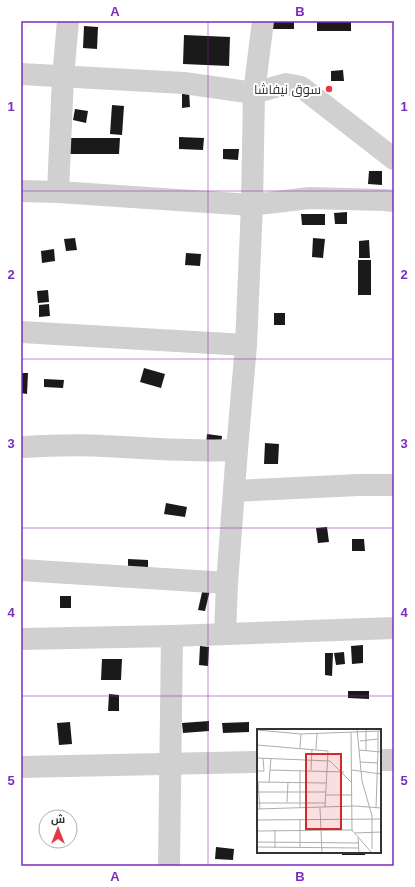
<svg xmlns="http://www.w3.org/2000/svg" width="415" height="887" font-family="Helvetica,Cairo,sans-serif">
  <rect width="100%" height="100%" fill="#fff"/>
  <g fill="#1a1a1a">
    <rect x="272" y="21" width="22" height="8"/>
    <rect x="317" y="21" width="34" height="10"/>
    <path d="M 84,26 L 98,27 L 97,49 L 83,48 Z"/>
    <path d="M 184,35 L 230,37 L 229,66 L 183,64 Z"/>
    <path d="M 343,70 L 344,81 L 331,81 L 331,71 Z"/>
    <path d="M 189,91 L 190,107 L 182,108 L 182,92 Z"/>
    <path d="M 112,105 L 124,106 L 122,135 L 110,134 Z"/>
    <path d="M 75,109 L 88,111 L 86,123 L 73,120 Z"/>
    <path d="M 179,137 L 204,138 L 203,150 L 179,149 Z"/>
    <path d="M 68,138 L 120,138 L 119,154 L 68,154 Z"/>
    <path d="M 223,149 L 239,149 L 238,160 L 223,159 Z"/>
    <path d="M 369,171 L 382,171 L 382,185 L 368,184 Z"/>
    <path d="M 347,212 L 347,224 L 335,224 L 334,213 Z"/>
    <path d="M 301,214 L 325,214 L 325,225 L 302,225 Z"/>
    <path d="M 75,238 L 77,250 L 66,251 L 64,239 Z"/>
    <path d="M 313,238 L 325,239 L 323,258 L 312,257 Z"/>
    <path d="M 369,240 L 370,258 L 359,258 L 359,241 Z"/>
    <path d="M 54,249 L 55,261 L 42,263 L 41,251 Z"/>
    <path d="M 186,253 L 201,254 L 200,266 L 185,265 Z"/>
    <rect x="358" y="260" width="13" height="35"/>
    <path d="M 48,290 L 49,302 L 38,303 L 37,291 Z"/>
    <path d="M 49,304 L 50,316 L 39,317 L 39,305 Z"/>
    <rect x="274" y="313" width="11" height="12"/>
    <path d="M 144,368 L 165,374 L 161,388 L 140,382 Z"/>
    <path d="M 21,373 L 28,373 L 27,394 L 21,393 Z"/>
    <path d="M 44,379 L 64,380 L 63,388 L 44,387 Z"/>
    <path d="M 207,434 L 222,436 L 221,447 L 206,445 Z"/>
    <path d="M 265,443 L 279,444 L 278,464 L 264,464 Z"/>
    <path d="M 166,503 L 187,507 L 185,517 L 164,514 Z"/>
    <path d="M 327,527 L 329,542 L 318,543 L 316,528 Z"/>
    <path d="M 352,539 L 364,539 L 365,551 L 352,551 Z"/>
    <path d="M 128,559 L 148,560 L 148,570 L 128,570 Z"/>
    <path d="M 203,588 L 210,590 L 205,611 L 198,610 Z"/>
    <rect x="60" y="596" width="11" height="12"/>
    <path d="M 363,645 L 363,663 L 352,664 L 351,646 Z"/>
    <path d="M 200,646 L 209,647 L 208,666 L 199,665 Z"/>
    <path d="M 344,652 L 345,664 L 336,665 L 334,653 Z"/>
    <path d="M 325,653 L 333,653 L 332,676 L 325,675 Z"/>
    <path d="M 102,659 L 122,659 L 121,680 L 101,680 Z"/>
    <path d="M 348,691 L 369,691 L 369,699 L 348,698 Z"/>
    <path d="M 109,694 L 119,695 L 119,711 L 108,711 Z"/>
    <path d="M 209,721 L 209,731 L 183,733 L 182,723 Z"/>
    <path d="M 70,722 L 72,744 L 59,745 L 57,723 Z"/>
    <path d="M 249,722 L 249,732 L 223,733 L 222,723 Z"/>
    <path d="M 216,847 L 234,849 L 233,860 L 215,859 Z"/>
    <rect x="342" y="852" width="23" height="3"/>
  </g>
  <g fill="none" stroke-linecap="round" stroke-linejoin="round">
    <g stroke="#d0d0d0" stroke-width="22">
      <path d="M 21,74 L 184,83 L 254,93 L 286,84 L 301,87 L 309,93 L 394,159"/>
      <path d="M 21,191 L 58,192 L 252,205 L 309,198 L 384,200 L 394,201"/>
      <path d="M 58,192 L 63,77 L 68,21"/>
      <path d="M 21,332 L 246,345"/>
      <path d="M 21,447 C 49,446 77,444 104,446 C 148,448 192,452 237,450"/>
      <path d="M 234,491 L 358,485 L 394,485"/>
      <path d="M 21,570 L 227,583"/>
      <path d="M 225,634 L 227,583 L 237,450 L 246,345 L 252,205 L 254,93 L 263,21"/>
      <path d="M 21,639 L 172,636 L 394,628"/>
      <path d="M 380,760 L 394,760"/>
      <path d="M 21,767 L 258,762"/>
      <path d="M 169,866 L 172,636"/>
    </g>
  </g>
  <path fill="none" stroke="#7b2cbf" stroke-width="1" stroke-opacity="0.55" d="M 208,21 L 208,866M 21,191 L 394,191M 21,359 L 394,359M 21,528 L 394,528M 21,696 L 394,696"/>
  <circle fill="#e63946" stroke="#fff" stroke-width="1.5" cx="329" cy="89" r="4"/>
  <g text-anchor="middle" stroke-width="4" stroke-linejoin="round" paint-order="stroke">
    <g font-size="13" fill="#333" stroke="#fff" text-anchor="end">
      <text x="321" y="94">سوق نيفاشا</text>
    </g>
  </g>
  <g transform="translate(257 729)">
    <rect width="124" height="124" fill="#fff"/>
    <path fill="none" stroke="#adadad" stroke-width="1" d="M 100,0 L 105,52 L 115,87 L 115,120M 0,1 L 44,5 L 124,2M 121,2 L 121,22M 94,3 L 95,101 L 115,124M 103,12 L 121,10M 0,16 L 71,22 L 68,78M 43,19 L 44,5M 59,20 L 60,4M 102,21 L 124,23M 109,21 L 109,1M 0,29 L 73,32 L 95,54M 103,33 L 121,34M 13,41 L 87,43M 54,41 L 55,20M 95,41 L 124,45M 0,42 L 7,42 L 6,29M 0,53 L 69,54M 1,53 L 3,80M 12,53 L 14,29M 0,63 L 69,63M 68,66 L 95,66M 30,73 L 31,53M 0,74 L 68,74M 43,79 L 43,41M 63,79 L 65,124M 119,79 L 121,22M 0,80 L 98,77 L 124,79M 43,90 L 43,119M 0,91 L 124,90M 0,102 L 95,101M 98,104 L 124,103M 101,109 L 102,124M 0,113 L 102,114M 0,118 L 102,119M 18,119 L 18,101"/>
    <path fill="#d62828" fill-opacity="0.15" stroke="#d62828" stroke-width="2" d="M 49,25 L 84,25 L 84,100 L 49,100 Z"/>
    <rect width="124" height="124" fill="none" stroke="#333" stroke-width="2"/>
  </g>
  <rect width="415" height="887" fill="none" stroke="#ffffff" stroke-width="44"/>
  <g transform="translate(58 829)"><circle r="19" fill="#ffffff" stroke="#adadad"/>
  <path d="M0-3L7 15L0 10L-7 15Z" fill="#e63946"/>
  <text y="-6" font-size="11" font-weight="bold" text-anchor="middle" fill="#333333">ش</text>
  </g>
  <rect x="22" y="22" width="371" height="843" fill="none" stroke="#7b2cbf" stroke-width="1.5"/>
  <g font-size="13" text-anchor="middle" font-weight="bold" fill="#7b2cbf">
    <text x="115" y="16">A</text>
    <text x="300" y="16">B</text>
    <text x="11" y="111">1</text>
    <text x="404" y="111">1</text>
    <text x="11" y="279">2</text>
    <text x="404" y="279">2</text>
    <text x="11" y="448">3</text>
    <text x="404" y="448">3</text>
    <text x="11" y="617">4</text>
    <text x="404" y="617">4</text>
    <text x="11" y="785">5</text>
    <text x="404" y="785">5</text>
    <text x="115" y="881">A</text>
    <text x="300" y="881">B</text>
  </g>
</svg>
